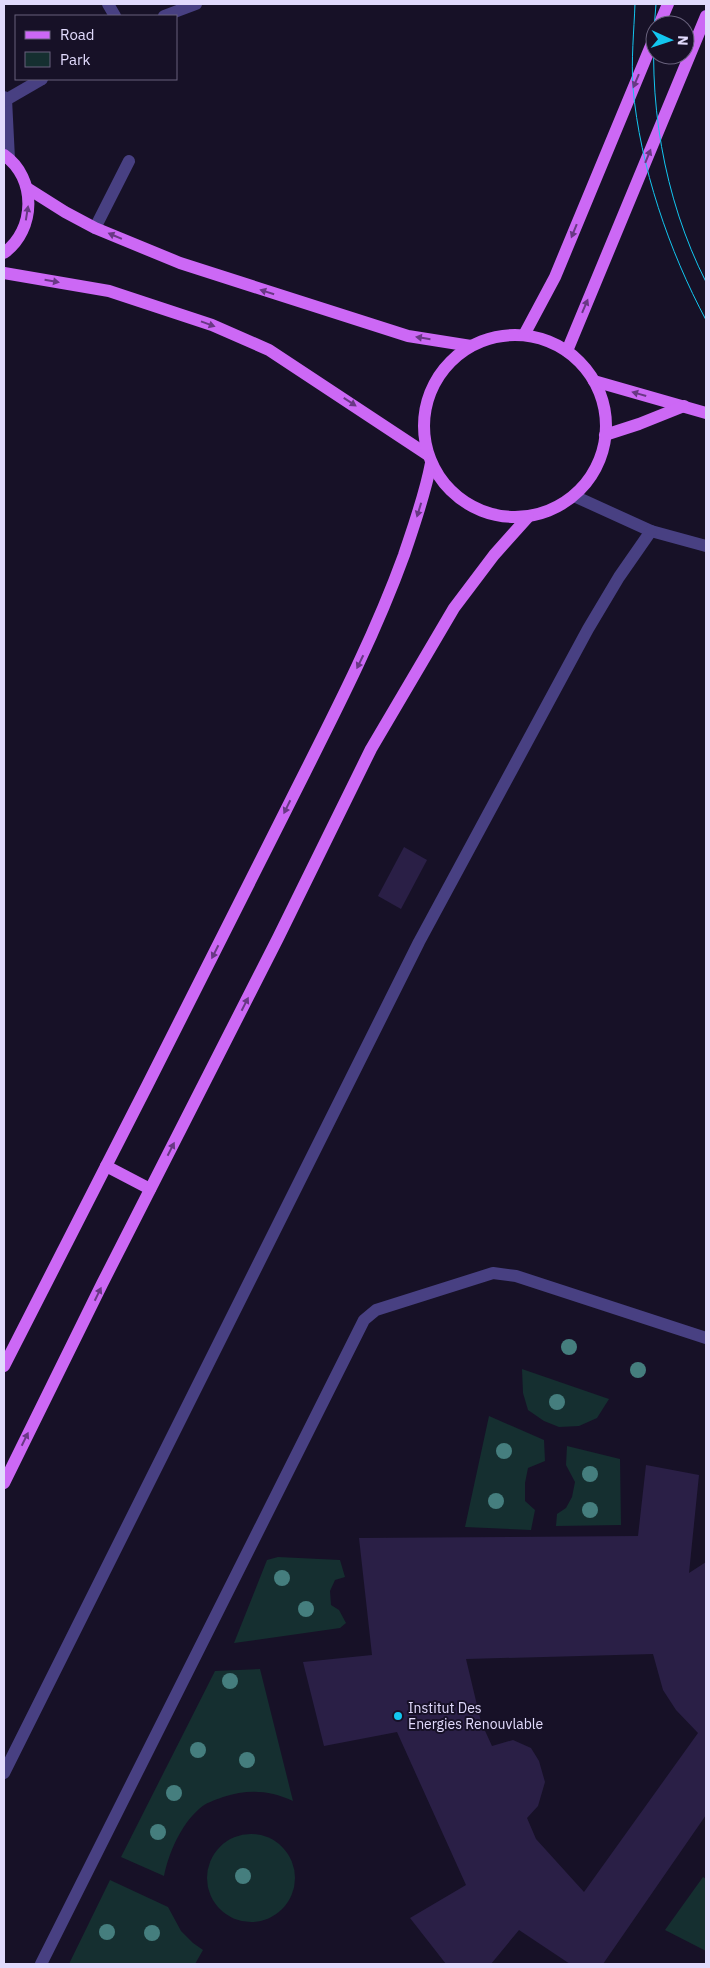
<svg xmlns="http://www.w3.org/2000/svg" width="710" height="1968" font-family="'IBM Plex Sans',sans-serif">
  <rect width="100%" height="100%" fill="#171127"/>
  <g fill="#152f30">
    <path d="M 522,1369 L 609,1399 L 597,1418 L 579,1426 L 559,1427 L 544,1421 L 528,1410 L 523,1393 Z"/>
    <path d="M 489,1416 L 544,1440 L 545,1461 L 528,1468 L 525,1483 L 525,1501 L 535,1510 L 531,1530 L 465,1527 Z"/>
    <path d="M 567,1446 L 620,1459 L 621,1525 L 556,1526 L 557,1514 L 566,1508 L 572,1497 L 575,1482 L 566,1465 Z"/>
    <path d="M 278,1557 L 340,1560 L 345,1577 L 335,1580 L 330,1591 L 331,1605 L 339,1610 L 346,1623 L 340,1628 L 234,1643 L 267,1560 Z"/>
    <path d="M 260,1669 L 293,1801 C 269,1790 248,1789 223,1797 C 215,1800 205,1803 199,1809 C 181,1825 169,1852 164,1876 L 121,1857 L 215,1671 Z"/>
    <circle cx="251" cy="1878" r="44"/>
    <path d="M 703,1877 L 706,1879 L 706,1951 L 665,1930 Z"/>
    <path d="M 110,1880 L 168,1907 L 181,1931 L 193,1943 L 203,1950 L 195,1964 L 69,1964 Z"/>
  </g>
  <g fill="#2a1f46" fill-rule="evenodd">
    <path d="M 404,847 L 427,860 L 401,909 L 378,896 Z"/>
    <path d="M 646,1465 L 699,1475 L 689,1573 L 706,1562 L 706,1815 L 603,1964 L 570,1964 L 519,1930 L 491,1964 L 446,1964 L 410,1918 L 466,1885 L 397,1732 L 324,1746 L 303,1662 L 372,1655 L 359,1538 L 638,1536 ZM 653,1654 L 663,1690 L 676,1710 L 698,1733 L 584,1892 L 536,1839 L 527,1818 L 538,1806 L 545,1782 L 539,1761 L 531,1748 L 513,1740 L 492,1746 L 481,1722 L 466,1659 Z"/>
  </g>
  <g fill="none" stroke-linecap="round" stroke-linejoin="round">
    <g stroke="#484082" stroke-width="12">
      <path d="M 108,4 L 115,16"/>
      <path d="M 164,16 L 196,4"/>
      <path d="M 4,97 L 6,99 L 9,159"/>
      <path d="M 4,101 L 42,79"/>
      <path d="M 95,228 L 129,161"/>
      <path d="M 574,496 L 651,531 L 706,546"/>
      <path d="M 4,1773 L 419,942 L 588,629 L 619,577 L 651,531"/>
      <path d="M 41,1964 L 364,1320 L 376,1310 L 493,1273 L 516,1276 L 706,1338"/>
    </g>
    <g stroke="#cc68f5" stroke-width="12">
      <path d="M 659,25 L 668,4"/>
      <path d="M 4,155 C 37,178 36,230 4,253"/>
      <path d="M 27,188 L 65,212 L 95,228 L 180,263 L 408,336 L 471,346"/>
      <path d="M 4,273 L 109,291 L 212,325 L 269,350 L 428,455"/>
      <circle cx="515" cy="426" r="91"/>
      <path d="M 524,335 L 555,277 L 655,36"/>
      <path d="M 567,351 L 706,16"/>
      <path d="M 594,381 L 706,413"/>
      <path d="M 605,435 L 639,424 L 684,406"/>
      <path d="M 106,1166 L 150,1189"/>
      <path d="M 4,1366 C 99,1181 193,996 286,810 C 328,726 372,643 404,555 C 414,525 425,495 431,463"/>
      <path d="M 4,1483 L 102,1284 L 278,938 L 371,749 L 454,608 L 494,555 L 528,517"/>
    </g>
    <g stroke="#13c6ef" stroke-width="1">
      <path d="M 635,4 C 634,31 631,60 633,88 C 640,166 669,251 706,320"/>
      <path d="M 656,4 C 647,98 663,197 706,282"/>
    </g>
  </g>
  <g fill="#457e7e">
    <circle cx="569" cy="1347" r="8"/>
    <circle cx="638" cy="1370" r="8"/>
    <circle cx="557" cy="1402" r="8"/>
    <circle cx="504" cy="1451" r="8"/>
    <circle cx="590" cy="1474" r="8"/>
    <circle cx="496" cy="1501" r="8"/>
    <circle cx="590" cy="1510" r="8"/>
    <circle cx="282" cy="1578" r="8"/>
    <circle cx="306" cy="1609" r="8"/>
    <circle cx="230" cy="1681" r="8"/>
    <circle cx="198" cy="1750" r="8"/>
    <circle cx="247" cy="1760" r="8"/>
    <circle cx="174" cy="1793" r="8"/>
    <circle cx="158" cy="1832" r="8"/>
    <circle cx="243" cy="1876" r="8"/>
    <circle cx="107" cy="1932" r="8"/>
    <circle cx="152" cy="1933" r="8"/>
  </g>
  <defs><path id="oneway-solid" d="M-6-.8H1V-3.2L6.5 0L1 3.2V.8H-6Z" transform="scale(1.25)"/></defs>
  <g fill="#683884">
    <use href="#oneway-solid" transform="translate(636 81) rotate(113)"/>
    <use href="#oneway-solid" transform="translate(648 156) rotate(-68)"/>
    <use href="#oneway-solid" transform="translate(27 213) rotate(-81)"/>
    <use href="#oneway-solid" transform="translate(574 231) rotate(112)"/>
    <use href="#oneway-solid" transform="translate(115 236) rotate(-157)"/>
    <use href="#oneway-solid" transform="translate(52 281) rotate(10)"/>
    <use href="#oneway-solid" transform="translate(267 292) rotate(-162)"/>
    <use href="#oneway-solid" transform="translate(585 306) rotate(-67)"/>
    <use href="#oneway-solid" transform="translate(208 324) rotate(20)"/>
    <use href="#oneway-solid" transform="translate(423 338) rotate(-171)"/>
    <use href="#oneway-solid" transform="translate(639 394) rotate(-164)"/>
    <use href="#oneway-solid" transform="translate(350 402) rotate(33)"/>
    <use href="#oneway-solid" transform="translate(419 510) rotate(107)"/>
    <use href="#oneway-solid" transform="translate(360 662) rotate(116)"/>
    <use href="#oneway-solid" transform="translate(287 807) rotate(116)"/>
    <use href="#oneway-solid" transform="translate(215 952) rotate(117)"/>
    <use href="#oneway-solid" transform="translate(245 1004) rotate(-63)"/>
    <use href="#oneway-solid" transform="translate(171 1149) rotate(-63)"/>
    <use href="#oneway-solid" transform="translate(98 1294) rotate(-64)"/>
    <use href="#oneway-solid" transform="translate(25 1439) rotate(-64)"/>
  </g>
  <circle fill="#13c6ef" stroke="#171127" stroke-width="2" cx="398" cy="1716" r="5"/>
  <g text-anchor="middle" stroke-width="4" stroke-linejoin="round" paint-order="stroke">
    <g font-size="14" fill="#e1dafc" stroke="#171127" text-anchor="start">
      <text x="408" y="1713">Institut Des<tspan x="408" dy="16">Energies Renouvlable</tspan></text>
    </g>
  </g>
  <rect width="710" height="1968" fill="none" stroke="#e1dafc" stroke-width="10"/>
  <rect x="15" y="15" width="162" height="65" fill="#171127" stroke="#68617c"/>
  <rect x="25" y="31" width="25" height="8" fill="#cc68f5" stroke="#68617c"/>
  <text x="60" y="40" font-size="15" fill="#e1dafc">Road</text>
  <rect x="25" y="52" width="25" height="15" fill="#152f30" stroke="#68617c"/>
  <text x="60" y="65" font-size="15" fill="#e1dafc">Park</text>
  <g transform="translate(670 40) rotate(93)"><circle r="24" fill="#171127" stroke="#68617c"/>
  <path d="M0-4L9 19L0 12L-9 19Z" fill="#13c6ef"/>
  <text y="-8" font-size="14" font-weight="bold" text-anchor="middle" fill="#e1dafc">N</text>
  </g>
</svg>
